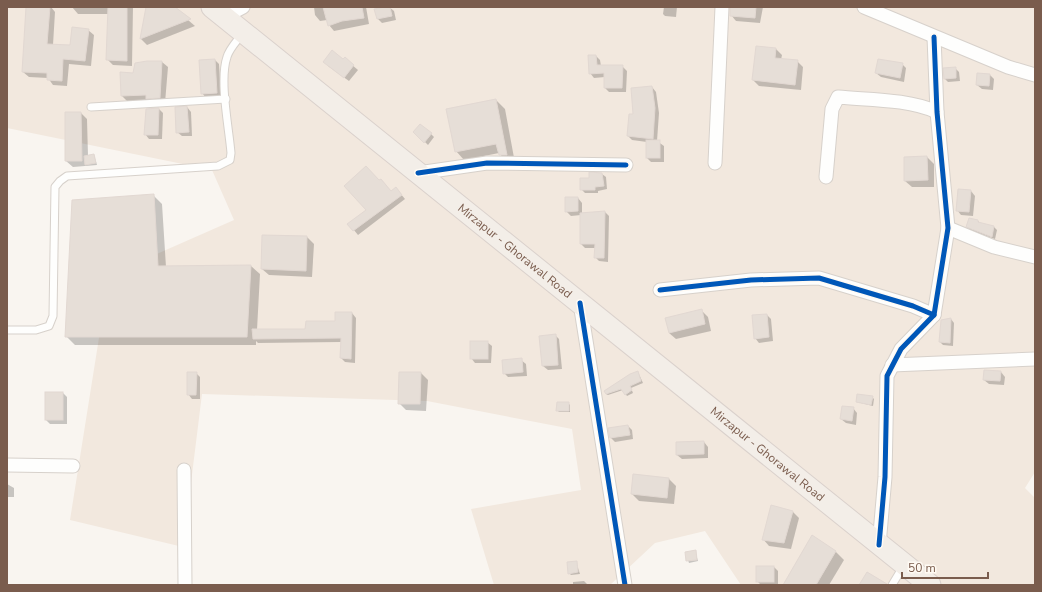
<svg xmlns="http://www.w3.org/2000/svg" width="1042" height="592" font-family="'Nunito Sans',sans-serif">
  <rect width="100%" height="100%" fill="#f9f5f0"/>
  <path fill="#f2e8de" d="M 7,7 L 1035,7 L 1035,472 L 1025,488 L 1035,498 L 1035,585 L 741,585 L 705,531 L 655,543 L 610,585 L 494,585 L 471,509 L 581,490 L 572,429 L 427,401 L 202,394 L 183,547 L 70,520 L 109,275 L 234,220 L 212,170 L 7,128 Z"/>
  <g fill="#0003">
    <path d="M 27,7 L 51,7 L 55,12 L 53,45 L 71,46 L 88,30 L 94,35 L 91,66 L 69,64 L 67,86 L 53,85 L 48,78 L 29,77 L 23,72 Z"/>
    <path d="M 72,7 L 133,7 L 132,66 L 113,65 L 107,59 L 109,14 L 78,14 Z"/>
    <path d="M 147,7 L 173,7 L 195,26 L 147,45 L 141,39 Z"/>
    <path d="M 314,7 L 366,7 L 369,24 L 334,31 L 329,25 L 327,20 L 320,21 L 315,15 Z"/>
    <path d="M 389,7 L 394,11 L 396,20 L 382,23 L 378,19 Z"/>
    <path d="M 664,7 L 677,7 L 676,17 L 665,16 L 663,14 Z"/>
    <path d="M 731,7 L 763,7 L 760,23 L 736,21 L 731,15 Z"/>
    <path d="M 776,49 L 782,55 L 781,60 L 797,61 L 803,67 L 801,90 L 759,86 L 753,80 Z"/>
    <path d="M 596,56 L 600,60 L 601,66 L 622,66 L 627,71 L 626,92 L 609,92 L 605,88 L 605,77 L 594,78 L 590,73 Z"/>
    <path d="M 345,59 L 358,70 L 349,81 L 328,66 Z"/>
    <path d="M 215,60 L 219,64 L 221,97 L 206,98 L 202,93 Z"/>
    <path d="M 162,62 L 168,67 L 165,103 L 128,102 L 122,96 L 134,74 Z"/>
    <path d="M 902,64 L 906,68 L 904,82 L 881,77 L 876,73 Z"/>
    <path d="M 955,68 L 959,72 L 960,81 L 948,82 L 945,79 Z"/>
    <path d="M 990,75 L 994,79 L 993,90 L 982,89 L 977,85 Z"/>
    <path d="M 652,87 L 656,92 L 659,113 L 657,141 L 664,146 L 664,162 L 651,162 L 647,158 L 647,142 L 632,140 L 628,136 Z"/>
    <path d="M 496,100 L 505,109 L 515,163 L 508,163 L 499,153 L 464,160 L 456,151 Z"/>
    <path d="M 187,107 L 191,112 L 192,136 L 182,136 L 177,132 Z"/>
    <path d="M 159,109 L 163,113 L 162,139 L 149,139 L 145,134 Z"/>
    <path d="M 81,113 L 87,119 L 88,156 L 94,155 L 97,165 L 73,167 L 66,161 Z"/>
    <path d="M 415,132 L 431,134 L 434,137 L 428,145 Z"/>
    <path d="M 927,157 L 934,164 L 934,187 L 912,187 L 905,181 Z"/>
    <path d="M 602,174 L 606,177 L 607,189 L 598,191 L 598,193 L 585,193 L 581,189 L 590,179 Z"/>
    <path d="M 381,180 L 391,192 L 400,193 L 405,199 L 358,235 L 349,224 L 367,210 Z"/>
    <path d="M 971,191 L 975,196 L 973,216 L 961,215 L 957,210 Z"/>
    <path d="M 153,195 L 162,204 L 166,267 L 251,266 L 260,274 L 257,330 L 306,330 L 336,322 L 352,313 L 356,318 L 355,363 L 345,362 L 341,358 L 341,342 L 258,343 L 256,341 L 256,345 L 75,345 L 66,336 Z"/>
    <path d="M 578,198 L 582,203 L 582,214 L 605,212 L 609,216 L 608,262 L 599,261 L 595,257 L 595,248 L 585,248 L 581,244 L 581,215 L 571,216 L 566,211 Z"/>
    <path d="M 978,221 L 981,224 L 994,227 L 997,230 L 995,239 L 970,230 L 967,226 Z"/>
    <path d="M 263,236 L 307,237 L 314,244 L 312,277 L 269,275 L 262,269 Z"/>
    <path d="M 701,310 L 708,317 L 711,331 L 676,339 L 669,333 Z"/>
    <path d="M 767,315 L 771,319 L 773,341 L 759,343 L 755,338 Z"/>
    <path d="M 951,319 L 954,323 L 953,346 L 943,345 L 940,342 Z"/>
    <path d="M 555,335 L 559,339 L 562,369 L 548,370 L 543,366 L 540,337 Z"/>
    <path d="M 487,342 L 492,346 L 491,363 L 475,363 L 471,358 Z"/>
    <path d="M 521,360 L 526,364 L 527,376 L 508,377 L 504,373 Z"/>
    <path d="M 638,372 L 643,383 L 631,388 L 633,393 L 627,396 L 623,390 L 608,395 L 606,394 Z"/>
    <path d="M 1001,372 L 1005,377 L 1004,385 L 989,384 L 984,380 Z"/>
    <path d="M 196,373 L 200,377 L 200,399 L 192,399 L 188,394 Z"/>
    <path d="M 421,373 L 428,380 L 426,411 L 406,410 L 399,403 Z"/>
    <path d="M 63,393 L 67,397 L 67,424 L 50,424 L 46,420 Z"/>
    <path d="M 872,397 L 874,399 L 873,406 L 857,402 Z"/>
    <path d="M 568,403 L 570,405 L 570,412 L 559,412 L 557,410 Z"/>
    <path d="M 853,408 L 857,413 L 856,425 L 846,423 L 841,419 Z"/>
    <path d="M 628,426 L 632,430 L 633,439 L 615,442 L 611,438 Z"/>
    <path d="M 704,442 L 708,447 L 708,458 L 682,459 L 677,455 Z"/>
    <path d="M 634,475 L 669,479 L 676,486 L 674,504 L 639,501 L 632,494 Z"/>
    <path d="M 7,484 L 14,488 L 14,497 L 7,497 Z"/>
    <path d="M 793,512 L 799,518 L 791,549 L 769,546 L 763,539 Z"/>
    <path d="M 813,537 L 836,552 L 844,560 L 829,585 L 785,585 Z"/>
    <path d="M 695,551 L 698,561 L 689,563 L 686,553 Z"/>
    <path d="M 576,562 L 580,574 L 571,575 L 569,573 Z"/>
    <path d="M 774,567 L 778,571 L 778,585 L 761,585 L 757,581 Z"/>
    <path d="M 584,581 L 588,585 L 573,585 L 573,582 Z"/>
  </g>
  <g fill="#e6ded7" stroke="#e2d8d2">
    <path d="M 26,7 L 50,7 L 47,44 L 70,45 L 72,27 L 89,29 L 85,61 L 63,59 L 62,81 L 47,80 L 47,73 L 22,72 Z"/>
    <path d="M 108,7 L 127,7 L 127,61 L 106,60 Z"/>
    <path d="M 146,7 L 175,7 L 191,19 L 140,39 Z"/>
    <path d="M 323,7 L 362,7 L 364,18 L 342,21 L 328,26 Z"/>
    <path d="M 385,7 L 390,7 L 392,16 L 377,19 L 374,9 Z"/>
    <path d="M 730,7 L 756,7 L 755,18 L 730,16 Z"/>
    <path d="M 756,46 L 776,48 L 775,58 L 798,60 L 795,85 L 752,80 Z"/>
    <path d="M 332,50 L 343,59 L 345,57 L 354,65 L 344,78 L 323,62 Z"/>
    <path d="M 588,55 L 596,55 L 597,65 L 623,65 L 622,88 L 604,88 L 604,73 L 589,74 Z"/>
    <path d="M 215,59 L 217,93 L 201,94 L 199,60 Z"/>
    <path d="M 878,59 L 903,63 L 900,78 L 875,73 Z"/>
    <path d="M 147,61 L 162,61 L 160,98 L 146,99 L 146,95 L 121,96 L 120,72 L 133,73 L 135,63 Z"/>
    <path d="M 956,67 L 956,78 L 944,79 L 943,68 Z"/>
    <path d="M 977,73 L 990,74 L 989,86 L 976,85 Z"/>
    <path d="M 652,86 L 655,108 L 653,139 L 627,136 L 629,114 L 633,114 L 631,88 Z"/>
    <path d="M 496,99 L 507,155 L 499,155 L 496,144 L 455,152 L 446,109 Z"/>
    <path d="M 187,106 L 189,132 L 176,133 L 175,107 Z"/>
    <path d="M 159,108 L 158,135 L 144,135 L 146,109 Z"/>
    <path d="M 65,112 L 81,112 L 82,161 L 65,161 Z"/>
    <path d="M 420,124 L 432,133 L 424,143 L 413,132 Z"/>
    <rect x="646" y="140" width="14" height="18"/>
    <path d="M 94,154 L 96,163 L 85,165 L 84,156 Z"/>
    <path d="M 927,156 L 928,180 L 904,181 L 904,157 Z"/>
    <path d="M 366,166 L 379,180 L 381,179 L 391,191 L 396,187 L 402,195 L 353,231 L 347,224 L 366,210 L 344,186 Z"/>
    <path d="M 589,172 L 602,173 L 604,186 L 595,187 L 595,190 L 580,190 L 580,178 L 589,178 Z"/>
    <path d="M 958,189 L 971,190 L 969,212 L 956,211 Z"/>
    <path d="M 154,194 L 158,266 L 251,265 L 247,337 L 65,337 L 72,200 Z"/>
    <path d="M 565,197 L 578,197 L 578,211 L 565,212 Z"/>
    <path d="M 605,211 L 604,258 L 594,258 L 595,244 L 580,244 L 580,213 Z"/>
    <path d="M 969,218 L 978,220 L 978,222 L 994,226 L 992,237 L 966,227 Z"/>
    <path d="M 262,235 L 307,236 L 306,271 L 261,269 Z"/>
    <path d="M 702,309 L 705,324 L 669,333 L 665,318 Z"/>
    <path d="M 335,312 L 352,312 L 351,359 L 340,358 L 341,338 L 253,339 L 252,329 L 305,329 L 306,321 L 335,321 Z"/>
    <path d="M 767,314 L 769,337 L 754,339 L 752,315 Z"/>
    <path d="M 951,318 L 950,343 L 939,342 L 941,320 Z"/>
    <path d="M 556,334 L 558,365 L 542,366 L 539,336 Z"/>
    <rect x="470" y="341" width="18" height="18"/>
    <path d="M 522,358 L 523,372 L 503,374 L 502,360 Z"/>
    <path d="M 984,370 L 1001,371 L 1000,381 L 983,380 Z"/>
    <path d="M 638,371 L 641,381 L 630,386 L 632,390 L 625,395 L 621,389 L 606,394 L 604,391 L 630,374 Z"/>
    <path d="M 187,372 L 197,372 L 196,395 L 187,395 Z"/>
    <path d="M 399,372 L 421,372 L 420,404 L 398,404 Z"/>
    <rect x="45" y="392" width="18" height="28"/>
    <path d="M 857,394 L 873,396 L 871,405 L 856,402 Z"/>
    <path d="M 557,402 L 569,402 L 569,411 L 556,411 Z"/>
    <path d="M 842,406 L 854,407 L 852,421 L 840,419 Z"/>
    <path d="M 628,425 L 630,435 L 610,438 L 608,428 Z"/>
    <path d="M 704,441 L 704,454 L 676,455 L 676,442 Z"/>
    <path d="M 633,474 L 669,478 L 667,498 L 631,494 Z"/>
    <path d="M 771,505 L 793,511 L 784,543 L 762,540 Z"/>
    <path d="M 812,535 L 836,551 L 816,585 L 783,585 Z"/>
    <path d="M 696,550 L 697,560 L 686,561 L 685,552 Z"/>
    <path d="M 577,561 L 578,572 L 568,574 L 567,562 Z"/>
    <rect x="756" y="566" width="18" height="16"/>
    <path d="M 867,572 L 887,584 L 887,585 L 859,585 Z"/>
  </g>
  <g fill="none" stroke-linecap="round" stroke-linejoin="round">
    <defs>
      <g id="service">
        <path d="M 91,107 L 226,99"/>
        <path d="M 7,330 L 36,330 L 49,326 L 53,316 L 55,187 L 60,181 L 67,176 L 218,166 L 230,160 L 231,153 C 229,128 219,80 227,57 C 229,49 237,41 242,34"/>
        <path d="M 892,585 L 904,565"/>
      </g>
      <g id="minor">
        <path d="M 864,7 L 1008,67 L 1035,75"/>
        <path d="M 224,17 L 243,7"/>
        <path d="M 715,163 L 722,7"/>
        <path d="M 418,173 L 487,163 L 626,165"/>
        <path d="M 826,177 L 832,109 L 838,97 C 870,100 908,99 937,112"/>
        <path d="M 948,228 L 994,247 L 1035,257"/>
        <path d="M 660,290 L 751,280 L 819,278 L 913,306 L 934,315"/>
        <path d="M 580,303 L 625,585"/>
        <path d="M 892,365 L 1035,359"/>
        <path d="M 7,465 L 73,466"/>
        <path d="M 184,470 L 185,585"/>
        <path d="M 879,545 L 885,477 L 887,376 L 901,349 L 934,315 L 948,228 L 937,112 L 934,37"/>
      </g>
      <g id="primary">
        <path id="s1" d="M 212,7 L 930,585"/>
      </g>
    </defs>
    <use href="#service" stroke="#d7d1cb" stroke-width="9"/>
    <use href="#minor" stroke="#d7d1cb" stroke-width="15"/>
    <use href="#primary" stroke="#dad1cc" stroke-width="23"/>
    <use href="#service" stroke="#fefefd" stroke-width="7"/>
    <use href="#minor" stroke="#fefefd" stroke-width="13"/>
    <use href="#primary" stroke="#f3eee8" stroke-width="21"/>
    <defs>
      <g id="cycleway">
        <path d="M 418,173 L 487,163 L 626,165"/>
        <path d="M 660,290 L 751,280 L 819,278 L 913,306 L 934,315"/>
        <path d="M 580,303 L 625,585"/>
        <path d="M 879,545 L 885,477 L 887,376 L 901,349 L 934,315 L 948,228 L 937,112 L 934,37"/>
      </g>
    </defs>
    <use href="#cycleway" stroke="#fffaf3" stroke-width="8"/>
    <use href="#cycleway" stroke="#0057b8" stroke-width="5"/>
  </g>
  <g text-anchor="middle" stroke-width="3" stroke-linejoin="round" paint-order="stroke">
    <g font-size="12" fill="#7a5c4d" stroke="#fffaf3">
      <text dy="4" stroke="none"><textPath href="#s1" startOffset="389">Mirzapur - Ghorawal Road</textPath></text>
      <text dy="4" stroke="none"><textPath href="#s1" startOffset="713">Mirzapur - Ghorawal Road</textPath></text>
    </g>
  </g>
  <rect width="1042" height="592" fill="none" stroke="#7a5c4d" stroke-width="16"/>
  <path d="M902 572v6h86v-6" fill="none" stroke="#7a5c4d" stroke-width="2"/>
  <text x="908" y="572" font-size="12" fill="#7a5c4d" stroke="#fffaf3" stroke-width="3" paint-order="stroke">50 m</text>
</svg>
